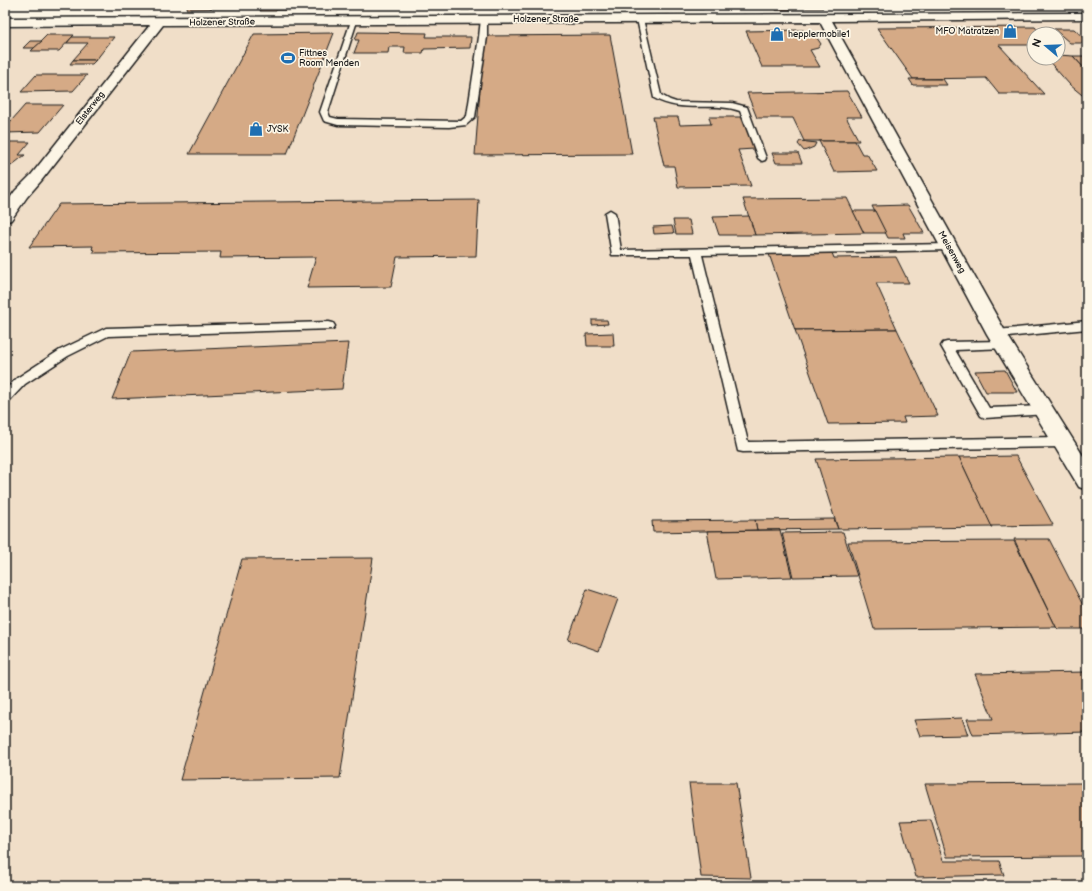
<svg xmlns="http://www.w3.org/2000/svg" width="1092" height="891" font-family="'Balsamiq Sans',sans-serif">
  <rect width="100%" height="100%" fill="#fcf5e5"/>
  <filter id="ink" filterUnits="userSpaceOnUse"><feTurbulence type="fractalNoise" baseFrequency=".025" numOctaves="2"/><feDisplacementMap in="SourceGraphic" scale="8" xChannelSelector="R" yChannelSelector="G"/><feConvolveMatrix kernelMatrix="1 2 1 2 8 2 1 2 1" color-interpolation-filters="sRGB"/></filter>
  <g filter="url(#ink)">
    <path fill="#f0dec8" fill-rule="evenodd" d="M 1087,19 L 1087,886 L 5,886 L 5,28 ZM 1034,34 L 1058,34 L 1058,58 L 1034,58 Z"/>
    <g fill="#d5aa86" stroke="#1c1c1c">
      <path d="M 189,5 L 242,5 L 240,8 L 186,9 Z"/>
      <path d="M 263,5 L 279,5 L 276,11 L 260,11 Z"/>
      <path d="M 279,5 L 294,5 L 292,10 L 277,10 Z"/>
      <path d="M 462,5 L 470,5 L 470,10 L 461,10 Z"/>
      <path d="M 599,5 L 621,5 L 622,9 L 600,9 Z"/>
      <path d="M 638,5 L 663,5 L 664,9 L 639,9 Z"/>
      <path d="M 678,5 L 703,5 L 704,9 L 679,9 Z"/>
      <path d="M 718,5 L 741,5 L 743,8 L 719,8 Z"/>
      <path d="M 774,5 L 788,5 L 791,10 L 776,10 Z"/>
      <path d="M 795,5 L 821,5 L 823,8 L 797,8 Z"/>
      <path d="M 835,5 L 858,5 L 860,8 L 837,8 Z"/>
      <path d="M 913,5 L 937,5 L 939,7 L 915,7 Z"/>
      <path d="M 954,5 L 976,5 L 978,7 L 956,7 Z"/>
      <path d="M 1035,27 L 1041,34 L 1034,34 L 1034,45 L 999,45 L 1044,94 L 999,94 L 986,78 L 913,79 L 877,28 Z"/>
      <path d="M 1054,29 L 1074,29 L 1087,41 L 1087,43 L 1070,43 Z"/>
      <path d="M 803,30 L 815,35 L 821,44 L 818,48 L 810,50 L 820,67 L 762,67 L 746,31 Z"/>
      <path d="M 358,32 L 427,33 L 426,37 L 471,37 L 470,48 L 424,49 L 423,53 L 404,53 L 405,47 L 389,47 L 388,53 L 354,53 L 359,40 L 355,40 Z"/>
      <path d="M 334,33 L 287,154 L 189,154 L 254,34 Z"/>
      <path d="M 47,35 L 74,35 L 59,51 L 31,51 Z"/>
      <path d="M 610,35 L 632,154 L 475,155 L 484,36 Z"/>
      <path d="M 72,37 L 114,37 L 96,60 L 73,60 L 88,43 L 67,43 Z"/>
      <path d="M 30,41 L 42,41 L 34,48 L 23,48 Z"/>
      <path d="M 1058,55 L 1073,56 L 1087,71 L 1087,99 L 1070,85 L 1046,58 L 1058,58 Z"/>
      <path d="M 1073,56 L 1087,56 L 1087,71 Z"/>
      <path d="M 73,60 L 96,60 L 92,64 L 70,64 Z"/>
      <path d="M 36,75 L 87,75 L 73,91 L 21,92 Z"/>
      <path d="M 909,79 L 943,79 L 947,85 L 913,85 Z"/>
      <path d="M 847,91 L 862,117 L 846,117 L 859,141 L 804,141 L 793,118 L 757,118 L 747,93 Z"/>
      <path d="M 25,105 L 63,105 L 40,132 L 5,133 L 5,128 Z"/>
      <path d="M 653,117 L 678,117 L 680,125 L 711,124 L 709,117 L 742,117 L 754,149 L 738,150 L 751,186 L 678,187 L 674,166 L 664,166 Z"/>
      <path d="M 800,141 L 816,143 L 814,147 L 804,151 L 798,144 Z"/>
      <path d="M 819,141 L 855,141 L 862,154 L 867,154 L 877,171 L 834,172 Z"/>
      <path d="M 5,142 L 30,142 L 19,155 L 25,155 L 7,169 L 5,168 Z"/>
      <path d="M 772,153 L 798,153 L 802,163 L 776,163 Z"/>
      <path d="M 847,198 L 864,233 L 755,235 L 743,199 Z"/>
      <path d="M 479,200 L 476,256 L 397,257 L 391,287 L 307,288 L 316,257 L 220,258 L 221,252 L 93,253 L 95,250 L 92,249 L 93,246 L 29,247 L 59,204 Z"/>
      <path d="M 908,205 L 924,233 L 903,233 L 905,238 L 888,238 L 872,206 Z"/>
      <path d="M 853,211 L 875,211 L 886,233 L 864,233 Z"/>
      <path d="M 749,216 L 755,235 L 719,235 L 713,217 Z"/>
      <path d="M 673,220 L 689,220 L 692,234 L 676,234 Z"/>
      <path d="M 672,226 L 674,233 L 654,234 L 653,227 Z"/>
      <path d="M 832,253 L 834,258 L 896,257 L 909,283 L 876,283 L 897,329 L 795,330 L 769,254 Z"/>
      <path d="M 592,320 L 607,320 L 608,324 L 592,325 Z"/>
      <path d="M 897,329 L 938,416 L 903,417 L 905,423 L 828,424 L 795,330 Z"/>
      <path d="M 613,333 L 614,346 L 587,346 L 586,334 Z"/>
      <path d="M 348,343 L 342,389 L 112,399 L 131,352 Z"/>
      <path d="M 1005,370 L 1017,392 L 986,392 L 975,371 Z"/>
      <path d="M 1016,456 L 1053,525 L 991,526 L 959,457 Z"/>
      <path d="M 959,457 L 992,527 L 838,529 L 816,459 Z"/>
      <path d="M 834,519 L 838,529 L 757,530 L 755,520 Z"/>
      <path d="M 755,520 L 757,530 L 653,532 L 652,521 Z"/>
      <path d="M 780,530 L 792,577 L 716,579 L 707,531 Z"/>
      <path d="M 843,532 L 857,576 L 793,577 L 782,533 Z"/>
      <path d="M 1014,539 L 1049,539 L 1087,613 L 1087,629 L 1058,629 L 1056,627 Z"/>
      <path d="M 1014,541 L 1056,627 L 874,629 L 848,542 Z"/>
      <path d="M 373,558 L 340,778 L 180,780 L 242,559 Z"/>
      <path d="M 587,589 L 618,599 L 599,651 L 568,640 Z"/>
      <path d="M 1087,672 L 1087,732 L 973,735 L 967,719 L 993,719 L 975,674 Z"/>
      <path d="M 962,718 L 968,735 L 920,736 L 914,720 Z"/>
      <path d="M 689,783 L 736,783 L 751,878 L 701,877 Z"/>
      <path d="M 1087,783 L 1087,856 L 947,857 L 925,784 Z"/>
      <path d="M 931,820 L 943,861 L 999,861 L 1004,875 L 916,877 L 900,821 Z"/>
    </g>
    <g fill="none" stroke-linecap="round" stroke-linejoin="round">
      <defs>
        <g id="service">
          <path d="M 484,17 L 487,19 L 487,37 L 475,117 L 466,125 L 449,127 L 338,125 L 324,121 L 320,112 L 351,21 L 354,19 L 357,21 L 328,112 L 330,117 L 338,119 L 461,121 L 467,116 L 479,37 L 481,19 Z"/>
          <path d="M 640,17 L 643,19 L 661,95 L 670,100 L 676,102 L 732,103 L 747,107 L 766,158 L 765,160 L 762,161 L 758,158 L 740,111 C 712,101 682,114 654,98 L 637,19 Z"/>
          <path d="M 610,210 L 615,213 L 621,250 L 949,244 L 954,247 L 949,250 L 702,255 L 748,442 L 1063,437 L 1068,439 L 1069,442 L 1068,445 L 1063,447 L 743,452 L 738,451 L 692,255 L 612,255 L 605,213 Z"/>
          <path d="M 1087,321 L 1087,329 L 997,338 L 993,337 L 991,334 L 993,331 L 997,330 Z"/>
          <path d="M 329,322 L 333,323 L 335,326 L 333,329 L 108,336 L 68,356 L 25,384 L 9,401 L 5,402 L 5,390 L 17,378 L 60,350 L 106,328 Z"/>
          <path d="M 1003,341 L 1007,342 L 1009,345 L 1007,348 L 955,350 L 989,408 L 1044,406 L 1048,408 L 1050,411 L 1048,414 L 985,418 L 981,416 L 941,346 L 943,343 L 947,342 Z"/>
        </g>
        <path id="minor" d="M 1087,13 L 1087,19 L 832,21 L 1006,333 L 1087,462 L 1087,490 L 1079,487 L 987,334 L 820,22 L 163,25 L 41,181 L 27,197 L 11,220 L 5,222 L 5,205 L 15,191 L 31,175 L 150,25 L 5,26 L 5,18 Z"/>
      </defs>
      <use href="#service" stroke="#1c1c1c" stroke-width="3"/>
      <use href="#minor" stroke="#1c1c1c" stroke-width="3"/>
      <use href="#service" fill="#fcf5e5" fill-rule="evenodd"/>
      <use href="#minor" fill="#fcf5e5" fill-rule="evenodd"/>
    </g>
  </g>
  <defs>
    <symbol id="shop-bare" viewBox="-9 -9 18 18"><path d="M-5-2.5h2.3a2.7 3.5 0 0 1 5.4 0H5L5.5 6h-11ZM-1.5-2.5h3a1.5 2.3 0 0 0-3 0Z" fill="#1f6fb2" stroke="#fcf5e5" stroke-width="2.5" paint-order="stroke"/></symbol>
    <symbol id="stadium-bare" viewBox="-9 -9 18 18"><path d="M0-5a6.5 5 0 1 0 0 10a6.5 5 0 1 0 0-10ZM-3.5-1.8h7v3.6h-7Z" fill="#1f6fb2" stroke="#fcf5e5" stroke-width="2.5" paint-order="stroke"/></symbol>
  </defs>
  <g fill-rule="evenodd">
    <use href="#shop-bare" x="1000" y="21" width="20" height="20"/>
    <use href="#shop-bare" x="767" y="24" width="20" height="20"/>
    <use href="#stadium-bare" x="278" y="48" width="20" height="20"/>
    <use href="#shop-bare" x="246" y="119" width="20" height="20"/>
  </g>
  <g text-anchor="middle" stroke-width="3.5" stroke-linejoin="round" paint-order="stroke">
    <g font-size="9" fill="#1c1c1c" stroke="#fcf5e5">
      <text x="546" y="22">Holzener Straße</text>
      <text transform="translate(222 22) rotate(-1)" y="3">Holzener Straße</text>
      <text transform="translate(90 108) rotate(-52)" y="3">Elsterweg</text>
      <text transform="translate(952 252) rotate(61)" y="3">Meisenweg</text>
    </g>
    <g font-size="9" fill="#1c1c1c" stroke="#fcf5e5" text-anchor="start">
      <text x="999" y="34" text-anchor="end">MFO Matratzen</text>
      <text x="788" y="37">hepplermobile1</text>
      <text x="299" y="56">Fittnes<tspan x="299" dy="10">Room Menden</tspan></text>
      <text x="267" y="132">JYSK</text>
    </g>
  </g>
  <rect width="1092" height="891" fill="none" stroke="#fcf5e5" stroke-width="20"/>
  <rect x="10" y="10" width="1072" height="871" fill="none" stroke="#1c1c1c" stroke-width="1.5" filter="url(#ink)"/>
  <g transform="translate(1046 46) rotate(289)"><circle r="19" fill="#fcf5e5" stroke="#a29e95"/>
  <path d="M0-3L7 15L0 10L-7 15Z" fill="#1f6fb2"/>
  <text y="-6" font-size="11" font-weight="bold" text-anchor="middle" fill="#1c1c1c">N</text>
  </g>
</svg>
